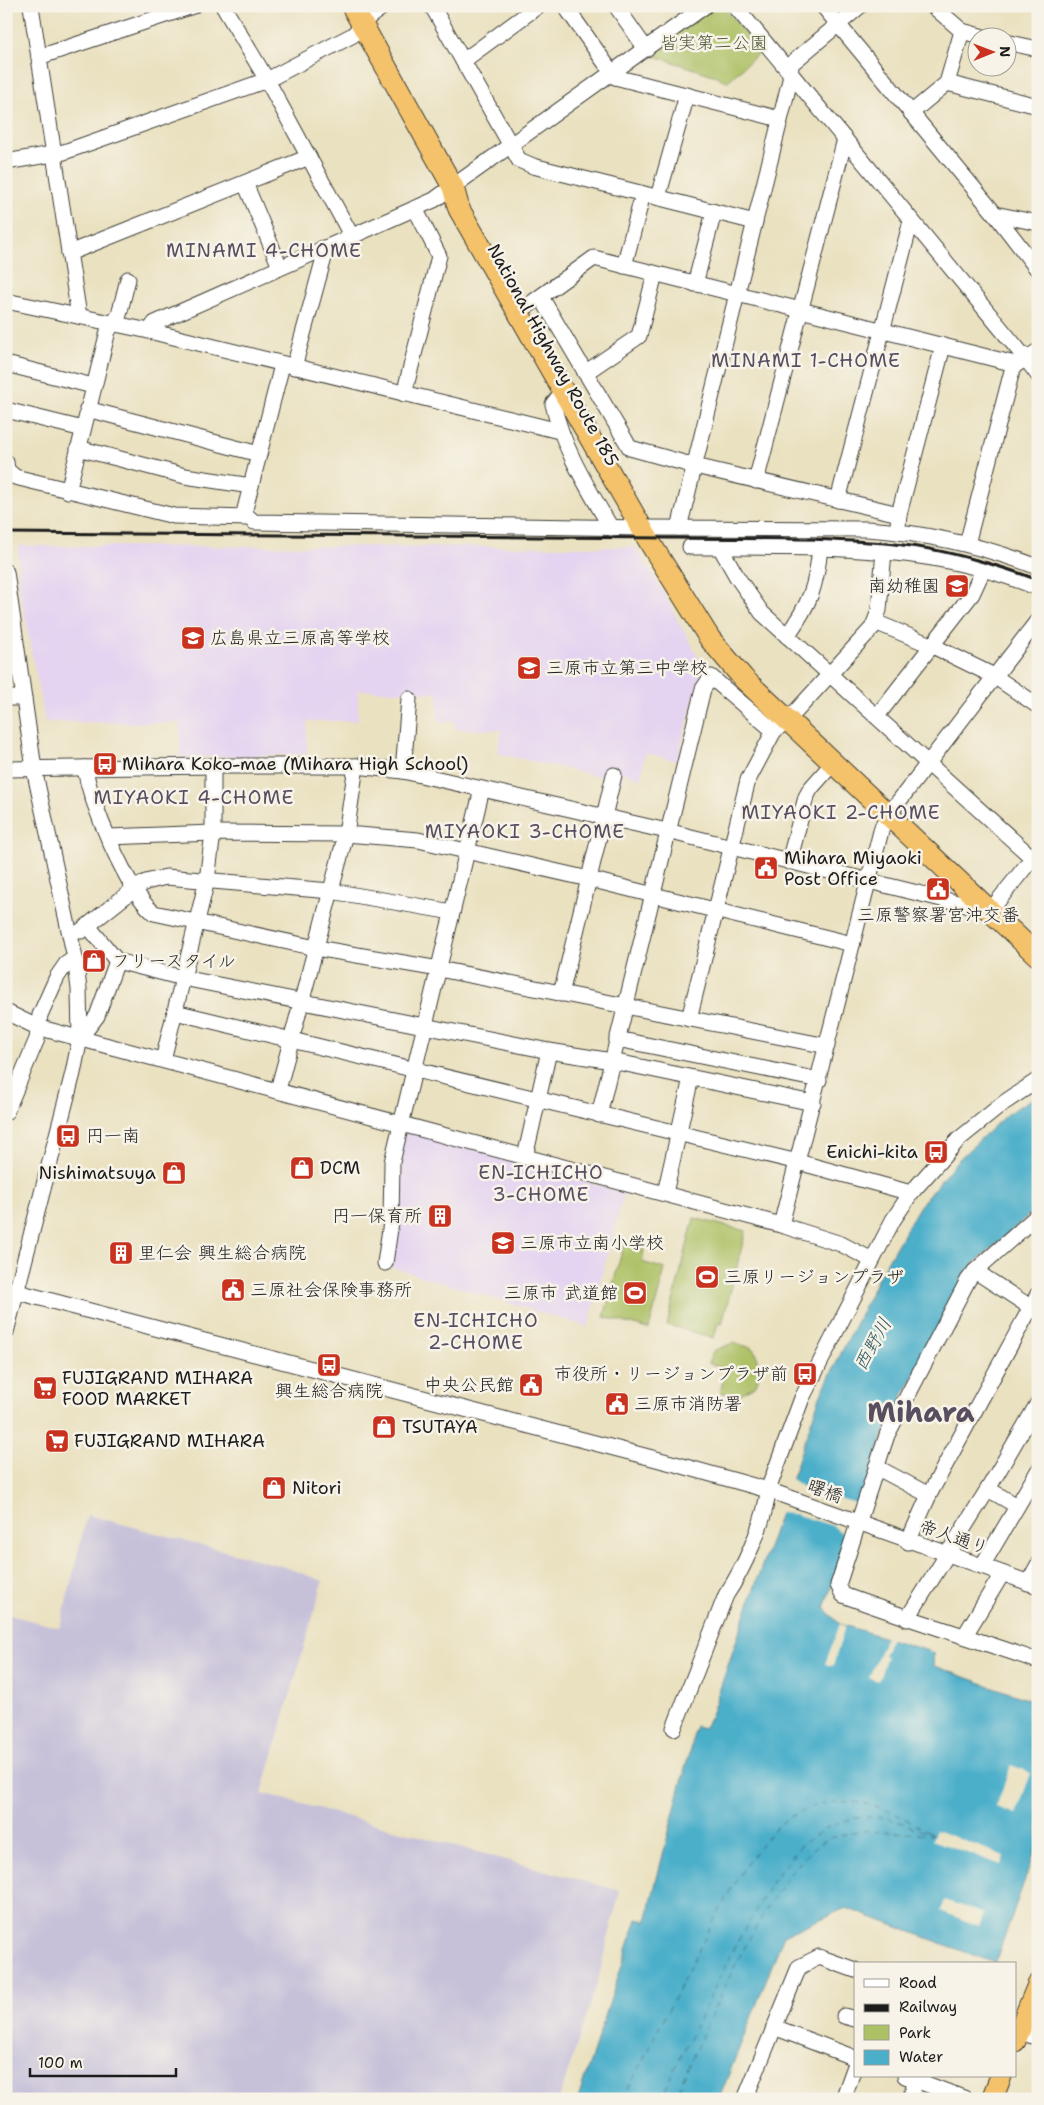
<svg xmlns="http://www.w3.org/2000/svg" width="1044" height="2105" font-family="'Shantell Sans','Klee One',sans-serif">
  <rect width="100%" height="100%" fill="#f7f3e8"/>
  <filter id="ink" filterUnits="userSpaceOnUse"><feTurbulence type="fractalNoise" baseFrequency=".02" numOctaves="2"/><feDisplacementMap in="SourceGraphic" scale="10" xChannelSelector="R" yChannelSelector="G"/><feConvolveMatrix kernelMatrix="1 2 1 2 8 2 1 2 1" color-interpolation-filters="sRGB"/></filter>
  <filter id="wash" filterUnits="userSpaceOnUse"><feTurbulence type="fractalNoise" baseFrequency=".0096" numOctaves="4" result="noise"/><feDisplacementMap in="SourceGraphic" scale="20" xChannelSelector="R" yChannelSelector="G"/><feGaussianBlur stdDeviation="1.12" result="paint"/><feColorMatrix in="noise" values="0 0 0 0 0 0 0 0 0 0 0 0 0 0 0 0 0 1.4 0 .05"/><feComposite in="paint" operator="in"/></filter>
  <g filter="url(#wash)">
    <rect width="100%" height="100%" fill="#eae1c0"/>
    <g fill="#e4d3f1">
      <path d="M 18,546 L 635,547 L 657,582 L 701,662 L 700,674 L 677,761 L 645,753 L 641,779 L 623,772 L 622,782 L 497,753 L 502,730 L 455,729 L 455,721 L 438,722 L 438,693 L 358,690 L 358,721 L 307,721 L 307,754 L 180,758 L 180,723 L 45,722 L 19,586 Z"/>
      <path d="M 407,1130 L 624,1193 L 588,1327 L 391,1267 L 398,1219 L 397,1163 Z"/>
    </g>
    <path fill="#c6c0d9" d="M 87,1515 L 282,1566 L 323,1581 L 262,1793 L 620,1891 L 597,1984 L 559,2099 L 6,2099 L 6,1614 L 60,1628 Z"/>
    <g fill="#acc064" stroke="#646e40">
      <path d="M 714,6 L 722,6 L 761,51 L 727,82 L 716,76 L 649,54 Z"/>
      <path d="M 694,1218 L 746,1231 L 722,1324 L 718,1323 L 714,1338 L 667,1325 Z"/>
      <path d="M 624,1244 L 644,1250 L 642,1262 L 665,1269 L 649,1329 L 604,1317 Z"/>
      <path d="M 733,1343 L 753,1348 L 762,1368 L 756,1385 L 737,1396 L 720,1392 L 726,1369 L 708,1363 L 713,1351 Z"/>
    </g>
    <path fill="#4bafca" stroke="#346673" d="M 1038,1095 L 1038,1207 L 968,1269 L 884,1433 L 824,1608 L 840,1624 L 935,1653 L 933,1658 L 934,1666 L 1038,1703 L 1038,1843 L 995,1963 L 846,1908 L 784,1935 L 719,2099 L 578,2099 L 637,1919 L 646,1921 L 696,1726 L 703,1728 L 710,1718 L 820,1396 L 879,1276 L 919,1207 L 957,1161 L 1007,1114 Z"/>
    <g fill="#eae1c0">
      <path d="M 790,1478 L 805,1489 L 860,1504 L 848,1538 L 833,1526 L 794,1514 L 778,1513 Z"/>
      <path d="M 840,1624 L 845,1626 L 833,1666 L 825,1664 Z"/>
      <path d="M 886,1637 L 891,1638 L 884,1655 L 887,1657 L 878,1681 L 869,1678 Z"/>
      <path d="M 1011,1765 L 1031,1773 L 1016,1814 L 996,1807 Z"/>
      <path d="M 936,1830 L 1004,1856 L 1001,1865 L 932,1840 Z"/>
      <path d="M 945,1900 L 984,1914 L 979,1926 L 941,1911 Z"/>
    </g>
    <g fill="none" stroke-linecap="round" stroke-linejoin="round">
      <g stroke="#2f5762" stroke-width="1" stroke-dasharray="6 5" stroke-linecap="butt">
        <path d="M 623,2099 C 647,2052 671,2004 695,1957 C 718,1913 740,1865 775,1829 C 787,1816 811,1805 828,1803 C 870,1797 900,1815 934,1835"/>
        <path d="M 660,2099 L 735,1946 L 775,1877 L 801,1845 L 828,1827 L 858,1817 L 888,1818 L 931,1834"/>
        <path d="M 674,2099 C 699,2043 775,1857 831,1838 C 863,1827 900,1833 933,1835"/>
      </g>
    </g>
  </g>
  <g filter="url(#ink)">
    <g fill="none" stroke-linecap="round" stroke-linejoin="round">
      <defs>
        <g id="minor">
          <path d="M 31,6 L 79,316"/>
          <path d="M 223,6 L 267,80 L 351,235"/>
          <path d="M 432,6 L 519,160 L 533,166 L 755,222"/>
          <path d="M 565,6 L 615,77 L 780,119"/>
          <path d="M 616,6 L 646,49"/>
          <path d="M 735,6 L 1026,359 L 1038,351"/>
          <path d="M 823,6 L 995,214 L 1038,270"/>
          <path d="M 933,6 L 962,31 L 987,38"/>
          <path d="M 1006,42 L 1038,49"/>
          <path d="M 39,57 L 193,6"/>
          <path d="M 463,61 L 538,6"/>
          <path d="M 947,83 L 1038,106"/>
          <path d="M 911,113 L 947,83 L 962,31"/>
          <path d="M 6,162 L 64,152 L 267,80 L 353,35 L 369,17 L 384,6"/>
          <path d="M 245,183 L 280,267"/>
          <path d="M 658,197 L 687,95"/>
          <path d="M 995,214 L 1038,223"/>
          <path d="M 69,253 L 309,157"/>
          <path d="M 624,266 L 643,194"/>
          <path d="M 695,284 L 714,212"/>
          <path d="M 541,297 L 630,448 L 695,466 L 899,514"/>
          <path d="M 6,301 L 149,331 L 555,430 L 558,429"/>
          <path d="M 526,307 L 594,258 L 1007,362 L 1017,364 L 1026,359 L 1038,375"/>
          <path d="M 149,331 L 155,323 L 434,200 L 705,6"/>
          <path d="M 6,364 L 93,386"/>
          <path d="M 282,365 L 244,513 L 254,522 L 643,528 L 867,529 C 926,533 983,546 1038,567"/>
          <path d="M 294,367 L 325,254 L 323,248"/>
          <path d="M 585,373 L 639,336 L 655,274"/>
          <path d="M 563,391 L 553,404 C 563,449 588,488 611,528"/>
          <path d="M 404,394 L 439,256 L 415,208"/>
          <path d="M 87,409 L 259,454"/>
          <path d="M 6,410 L 83,429"/>
          <path d="M 78,448 L 185,476 L 251,486"/>
          <path d="M 6,462 L 7,470 L 15,477 L 174,516 L 247,518"/>
          <path d="M 756,481 L 845,139"/>
          <path d="M 68,491 L 108,331 L 119,315 L 128,279"/>
          <path d="M 838,500 L 911,221"/>
          <path d="M 898,525 L 899,514 L 943,346"/>
          <path d="M 679,528 L 790,80 L 791,64 L 860,6"/>
          <path d="M 967,544 L 1013,367 L 1017,364"/>
          <path d="M 690,547 C 806,548 928,541 1038,588"/>
          <path d="M 720,547 L 737,577 L 762,613 L 1038,863"/>
          <path d="M 6,572 L 34,769 L 75,958 L 79,989 L 80,1038 L 73,1073 L 6,1332"/>
          <path d="M 875,622 L 933,646 L 994,676 L 1038,706"/>
          <path d="M 787,636 C 810,603 816,588 820,548"/>
          <path d="M 6,698 L 24,698"/>
          <path d="M 877,716 L 972,594 L 983,570"/>
          <path d="M 85,768 C 89,800 128,893 154,913 L 316,948 L 439,969 L 827,1046"/>
          <path d="M 6,769 L 213,766 L 356,766 L 403,771 L 667,831 L 990,911 L 1038,851"/>
          <path d="M 403,771 L 409,699"/>
          <path d="M 108,837 L 213,833 L 346,834 L 418,840 L 589,879 L 852,944"/>
          <path d="M 789,862 L 806,797 L 811,788 L 834,762"/>
          <path d="M 88,926 L 117,961 L 183,978 L 549,1051 L 612,1061 L 813,1103"/>
          <path d="M 81,931 L 134,889 L 146,882 L 166,877 L 331,891 L 452,912"/>
          <path d="M 561,994 L 614,775"/>
          <path d="M 6,1012 L 37,1027 L 781,1225 L 841,1244 L 872,1260"/>
          <path d="M 175,1012 L 798,1162 L 911,1193"/>
          <path d="M 689,1019 L 748,780 L 774,731 L 788,720 L 873,627 L 879,610 L 884,551"/>
          <path d="M 80,1038 L 97,1016 L 117,961"/>
          <path d="M 617,1039 L 819,1080"/>
          <path d="M 163,1060 L 207,880 L 213,833 L 213,766"/>
          <path d="M 278,1090 L 346,834 L 356,766"/>
          <path d="M 6,1112 L 37,1039 L 40,1015 L 57,977 L 66,964 L 75,958"/>
          <path d="M 599,1115 L 703,689 L 711,677 L 774,731"/>
          <path d="M 525,1157 L 549,1051"/>
          <path d="M 665,1193 L 691,1078"/>
          <path d="M 1038,1215 L 975,1271 L 968,1280 L 887,1435 L 838,1585 L 843,1595 C 907,1619 973,1638 1038,1661"/>
          <path d="M 781,1225 L 882,827 L 889,814 L 1038,620"/>
          <path d="M 385,1263 L 391,1222 L 392,1162 L 482,789"/>
          <path d="M 975,1271 L 1038,1312"/>
          <path d="M 6,1289 L 679,1465 L 768,1490 L 1038,1586"/>
          <path d="M 876,1467 L 929,1495"/>
          <path d="M 988,1489 L 1017,1506"/>
          <path d="M 908,1542 L 929,1495 L 1038,1294"/>
          <path d="M 982,1566 L 1038,1471"/>
          <path d="M 1028,1583 L 1038,1565"/>
          <path d="M 907,1619 L 988,1489 L 1038,1403"/>
          <path d="M 965,1635 L 1002,1574"/>
          <path d="M 674,1728 L 726,1595 C 743,1570 766,1520 768,1490 L 802,1398 L 893,1220 L 911,1193 L 959,1139 L 1005,1102 L 1038,1080"/>
          <path d="M 844,2016 L 855,2019"/>
          <path d="M 774,2027 L 855,2058"/>
          <path d="M 1015,2030 L 1038,2038"/>
          <path d="M 905,2076 L 966,2099"/>
          <path d="M 745,2099 L 799,1967 L 819,1957 L 855,1970"/>
          <path d="M 843,2099 L 855,2066"/>
          <path d="M 910,2099 L 916,2080"/>
        </g>
        <g id="highway">
          <path d="M 352,6 L 453,187 L 459,209 L 652,546 L 710,639 L 744,679 L 1038,956"/>
          <path d="M 1015,2041 L 1038,1985"/>
          <path d="M 992,2099 L 1001,2076"/>
        </g>
      </defs>
      <use href="#minor" stroke="#3b3a35" stroke-width="17"/>
      <use href="#highway" stroke="#3b3a35" stroke-width="23"/>
      <use href="#minor" stroke="#fff" stroke-width="15"/>
      <use href="#highway" stroke="#f4c26a" stroke-width="21"/>
      <path stroke="#1c1c1c" stroke-width="3" d="M 6,533 L 814,539 C 841,541 868,541 895,544 C 944,549 992,563 1038,580"/>
    </g>
  </g>
  <defs>
    <symbol id="school-square" viewBox="-11 -11 22 22"><rect x="-9" y="-9" width="18" height="18" rx="4" fill="#c8321e" stroke="#f7f3e8"/><path d="M0-5L7-2L0 1L-7-2ZM-4 1L0 2.5L4 1V4Q0 6-4 4Z" fill="#fff"/></symbol>
    <symbol id="bus-square" viewBox="-11 -11 22 22"><rect x="-9" y="-9" width="18" height="18" rx="4" fill="#c8321e" stroke="#f7f3e8"/><path d="M-5-6H5V4H4V6H2V4H-2V6H-4V4H-5ZM-3.5-4V0h7V-4ZM-3.5 1.2v1.5H-2V1.2ZM2 1.2v1.5H3.5V1.2Z" fill="#fff"/></symbol>
    <symbol id="civic-square" viewBox="-11 -11 22 22"><rect x="-9" y="-9" width="18" height="18" rx="4" fill="#c8321e" stroke="#f7f3e8"/><path d="M-.6-6.5H3V-4.5H.6V-3L4-1V1h2V6H-6V1h2V-1L-.6-3ZM-1.2 2.5V6h2.4V2.5Z" fill="#fff"/></symbol>
    <symbol id="shop-square" viewBox="-11 -11 22 22"><rect x="-9" y="-9" width="18" height="18" rx="4" fill="#c8321e" stroke="#f7f3e8"/><path d="M-5-2.5h2.3a2.7 3.5 0 0 1 5.4 0H5L5.5 6h-11ZM-1.5-2.5h3a1.5 2.3 0 0 0-3 0Z" fill="#fff"/></symbol>
    <symbol id="building-square" viewBox="-11 -11 22 22"><rect x="-9" y="-9" width="18" height="18" rx="4" fill="#c8321e" stroke="#f7f3e8"/><path d="M-4-6H4V6H1V3H-1V6H-4ZM-2.5-4.3h1.7v1.8h-1.7ZM.8-4.3h1.7v1.8H.8ZM-2.5-1h1.7V.8h-1.7ZM.8-1h1.7V.8H.8Z" fill="#fff"/></symbol>
    <symbol id="stadium-square" viewBox="-11 -11 22 22"><rect x="-9" y="-9" width="18" height="18" rx="4" fill="#c8321e" stroke="#f7f3e8"/><path d="M0-5a6.5 5 0 1 0 0 10a6.5 5 0 1 0 0-10ZM-3.5-1.8h7v3.6h-7Z" fill="#fff"/></symbol>
    <symbol id="supermarket-square" viewBox="-11 -11 22 22"><rect x="-9" y="-9" width="18" height="18" rx="4" fill="#c8321e" stroke="#f7f3e8"/><path d="M-6-5.5h2.5l.6 2H6L4.5 2H-2.5L-4.4-4H-6ZM-1.5 3.2a1.3 1.3 0 1 0 .1 0ZM3 3.2a1.3 1.3 0 1 0 .1 0Z" fill="#fff"/></symbol>
  </defs>
  <g fill-rule="evenodd">
    <use href="#school-square" x="943" y="572" width="28" height="28"/>
    <use href="#school-square" x="179" y="624" width="28" height="28"/>
    <use href="#school-square" x="515" y="654" width="28" height="28"/>
    <use href="#bus-square" x="91" y="750" width="28" height="28"/>
    <use href="#civic-square" x="752" y="854" width="28" height="28"/>
    <use href="#civic-square" x="924" y="875" width="28" height="28"/>
    <use href="#shop-square" x="80" y="947" width="28" height="28"/>
    <use href="#bus-square" x="54" y="1122" width="28" height="28"/>
    <use href="#bus-square" x="922" y="1138" width="28" height="28"/>
    <use href="#shop-square" x="288" y="1154" width="28" height="28"/>
    <use href="#shop-square" x="160" y="1159" width="28" height="28"/>
    <use href="#building-square" x="426" y="1202" width="28" height="28"/>
    <use href="#school-square" x="489" y="1229" width="28" height="28"/>
    <use href="#building-square" x="107" y="1239" width="28" height="28"/>
    <use href="#stadium-square" x="693" y="1263" width="28" height="28"/>
    <use href="#civic-square" x="219" y="1276" width="28" height="28"/>
    <use href="#stadium-square" x="621" y="1279" width="28" height="28"/>
    <use href="#bus-square" x="315" y="1351" width="28" height="28"/>
    <use href="#bus-square" x="791" y="1360" width="28" height="28"/>
    <use href="#civic-square" x="517" y="1371" width="28" height="28"/>
    <use href="#supermarket-square" x="31" y="1374" width="28" height="28"/>
    <use href="#civic-square" x="603" y="1390" width="28" height="28"/>
    <use href="#shop-square" x="370" y="1413" width="28" height="28"/>
    <use href="#supermarket-square" x="43" y="1427" width="28" height="28"/>
    <use href="#shop-square" x="260" y="1474" width="28" height="28"/>
  </g>
  <g text-anchor="middle" stroke-width="5" stroke-linejoin="round" paint-order="stroke">
    <g font-size="18" fill="#4e5535" stroke="#f7f3e8">
      <text x="714" y="49">皆実第二公園</text>
    </g>
    <g font-size="18" fill="#1c1c1c" stroke="#f7f3e8">
      <text transform="translate(553 355) rotate(61)" y="6">National Highway Route 185</text>
      <text transform="translate(825 1491) rotate(20)" y="6">曙橋</text>
      <text transform="translate(954 1537) rotate(19)" y="6">帝人通り</text>
    </g>
    <g font-size="18" fill="#1c1c1c" stroke="#f7f3e8" text-anchor="start">
      <text x="940" y="592" text-anchor="end">南幼稚園</text>
      <text x="210" y="644">広島県立三原高等学校</text>
      <text x="546" y="674">三原市立第三中学校</text>
      <text x="122" y="770">Mihara Koko-mae (Mihara High School)</text>
      <text x="784" y="864">Mihara Miyaoki<tspan x="784" dy="21">Post Office</tspan></text>
      <text x="938" y="921" text-anchor="middle">三原警察署宮沖交番</text>
      <text x="112" y="967">フリースタイル</text>
      <text x="86" y="1142">円一南</text>
      <text x="918" y="1158" text-anchor="end">Enichi-kita</text>
      <text x="320" y="1174">DCM</text>
      <text x="156" y="1179" text-anchor="end">Nishimatsuya</text>
      <text x="422" y="1222" text-anchor="end">円一保育所</text>
      <text x="520" y="1249">三原市立南小学校</text>
      <text x="138" y="1259">里仁会 興生総合病院</text>
      <text x="724" y="1283">三原リージョンプラザ</text>
      <text x="250" y="1296">三原社会保険事務所</text>
      <text x="618" y="1299" text-anchor="end">三原市 武道館</text>
      <text x="788" y="1380" text-anchor="end">市役所・リージョンプラザ前</text>
      <text x="62" y="1384">FUJIGRAND MIHARA<tspan x="62" dy="21">FOOD MARKET</tspan></text>
      <text x="514" y="1391" text-anchor="end">中央公民館</text>
      <text x="329" y="1397" text-anchor="middle">興生総合病院</text>
      <text x="634" y="1410">三原市消防署</text>
      <text x="402" y="1433">TSUTAYA</text>
      <text x="74" y="1447">FUJIGRAND MIHARA</text>
      <text x="292" y="1494">Nitori</text>
    </g>
    <g font-size="19" letter-spacing="1" fill="#594d60" stroke="#f7f3e8">
      <text x="264" y="257">MINAMI 4-CHOME</text>
      <text x="806" y="367">MINAMI 1-CHOME</text>
      <text x="194" y="804">MIYAOKI 4-CHOME</text>
      <text x="841" y="819">MIYAOKI 2-CHOME</text>
      <text x="525" y="838">MIYAOKI 3-CHOME</text>
      <text x="541" y="1179">EN-ICHICHO<tspan x="541" dy="22">3-CHOME</tspan></text>
      <text x="476" y="1327">EN-ICHICHO<tspan x="476" dy="22">2-CHOME</tspan></text>
    </g>
    <g font-size="19" font-style="italic" fill="#2f5762" stroke="#f7f3e8">
      <text transform="translate(872 1344) rotate(-61)" y="7">西野川</text>
    </g>
    <g font-size="28" font-weight="bold" fill="#594d60" stroke="#f7f3e8">
      <text x="921" y="1422">Mihara</text>
    </g>
  </g>
  <rect width="1044" height="2105" fill="none" stroke="#f7f3e8" stroke-width="25"/>
  <rect x="854" y="1962" width="162" height="115" fill="#f7f3e8" stroke="#9f9d96"/>
  <rect x="864" y="1979" width="25" height="8" fill="#ffffff" stroke="#9f9d96"/>
  <text x="899" y="1988" font-size="15" fill="#1c1c1c">Road</text>
  <rect x="864" y="2004" width="25" height="8" fill="#1c1c1c" stroke="#9f9d96"/>
  <text x="899" y="2012" font-size="15" fill="#1c1c1c">Railway</text>
  <rect x="864" y="2025" width="25" height="15" fill="#acc064" stroke="#9f9d96"/>
  <text x="899" y="2038" font-size="15" fill="#1c1c1c">Park</text>
  <rect x="864" y="2050" width="25" height="15" fill="#4bafca" stroke="#9f9d96"/>
  <text x="899" y="2062" font-size="15" fill="#1c1c1c">Water</text>
  <g transform="translate(992 52) rotate(89)"><circle r="24" fill="#f7f3e8" stroke="#9f9d96"/>
  <path d="M0-4L9 19L0 12L-9 19Z" fill="#c8321e"/>
  <text y="-8" font-size="14" font-weight="bold" text-anchor="middle" fill="#1c1c1c">N</text>
  </g>
  <path d="M30 2068v8h146v-8" fill="none" stroke="#1c1c1c" stroke-width="2.5"/>
  <text x="38" y="2068" font-size="15" fill="#1c1c1c" stroke="#f7f3e8" stroke-width="4" paint-order="stroke">100 m</text>
</svg>
